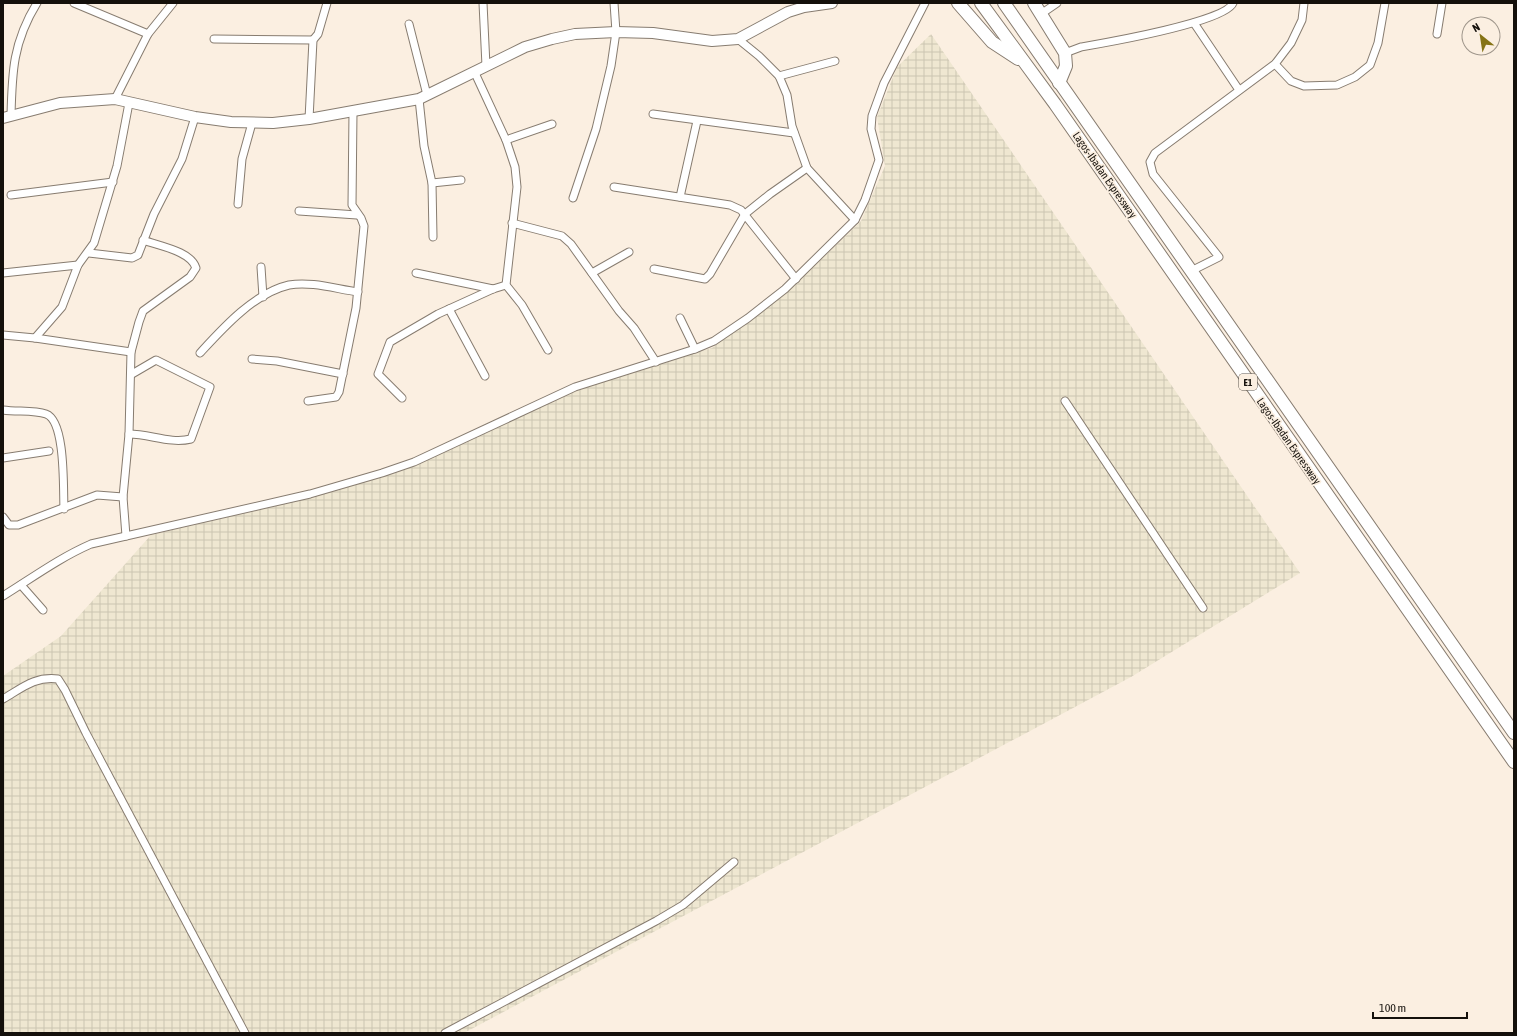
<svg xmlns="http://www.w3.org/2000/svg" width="1517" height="1036" font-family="'Asap Condensed',sans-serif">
  <defs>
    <pattern id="industrial-grid" width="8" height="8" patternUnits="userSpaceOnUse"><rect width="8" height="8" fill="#efe7d1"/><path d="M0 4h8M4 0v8" fill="none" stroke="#ccc5b2"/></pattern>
  </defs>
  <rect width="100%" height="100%" fill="#fbefe1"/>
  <path fill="url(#industrial-grid)" d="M 931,34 L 1300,573 L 1131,677 L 464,1033 L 3,1033 L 3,676 L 61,636 L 151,535 L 249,512 L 396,471 L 574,389 L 604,378 L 712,348 L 800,280 L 861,221 L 885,166 L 877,117 L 897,67 Z"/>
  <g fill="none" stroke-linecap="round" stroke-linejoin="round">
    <defs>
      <g id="street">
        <path d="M 74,3 L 148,34"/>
        <path d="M 483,3 L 486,66"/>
        <path d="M 1041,14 L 1057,3"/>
        <path d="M 1194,23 L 1239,90"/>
        <path d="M 409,24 L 427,95"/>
        <path d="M 1437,34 L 1442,3"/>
        <path d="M 214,39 L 313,40"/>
        <path d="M 738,39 L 759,56 L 779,76 L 787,95 L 792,126 L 807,168 L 855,220"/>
        <path d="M 1065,53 L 1081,47 C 1104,43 1226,22 1233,3"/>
        <path d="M 1275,64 L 1291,81 L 1304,86 L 1337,85 L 1355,77 L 1370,65 L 1378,43 L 1385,3"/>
        <path d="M 474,71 L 506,140 L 515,167 L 517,187 L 506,285 L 522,305 L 548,350"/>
        <path d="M 779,76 L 835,61"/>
        <path d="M 115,99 L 148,34 L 173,3"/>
        <path d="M 419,99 L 424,146 L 432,183 L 433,237"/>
        <path d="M 653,114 L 794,133"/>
        <path d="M 11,116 C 12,72 13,42 37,3"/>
        <path d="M 309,119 L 313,40 L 318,34 L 327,3"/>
        <path d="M 506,140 L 552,124"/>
        <path d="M 432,183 L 461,180"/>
        <path d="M 614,187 L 730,205 L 741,210 L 796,279"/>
        <path d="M 11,195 L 113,182"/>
        <path d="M 680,197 L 697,121"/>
        <path d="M 573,198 L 596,129 L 611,66 L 616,32 L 614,3"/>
        <path d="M 238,204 L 242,159 L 252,123"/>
        <path d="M 299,211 L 357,215"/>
        <path d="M 512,223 L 562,236 L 571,244 L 619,311 L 634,328 L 656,362"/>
        <path d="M 89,253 L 132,258 L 138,255 L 154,214 L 182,159 L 195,117"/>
        <path d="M 261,267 L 263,297"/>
        <path d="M 654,269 L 705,279 L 710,274 L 745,214 L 770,194 L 807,168"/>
        <path d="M 1191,271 L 1219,257 L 1153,174 L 1150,162 L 1155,153 L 1275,64 L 1291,43 L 1302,20 L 1304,3"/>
        <path d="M 3,273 L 78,265"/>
        <path d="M 416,273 L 493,289"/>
        <path d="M 592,273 L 629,252"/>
        <path d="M 449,309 L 485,376"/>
        <path d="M 680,318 L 695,349"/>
        <path d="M 3,335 L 35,338 L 62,307 L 78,265 L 94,243 L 117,166 L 129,103"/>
        <path d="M 35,338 L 131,352"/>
        <path d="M 200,353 C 222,329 254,293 289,285 C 311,281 336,289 358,292"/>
        <path d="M 252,359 L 277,361 L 343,374"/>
        <path d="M 402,398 L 378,374 L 390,342 L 438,314 L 493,289 L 506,285"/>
        <path d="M 308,401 L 336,397 L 339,392 L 356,308 L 364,226 L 361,218 L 352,205 L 353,112"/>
        <path d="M 1065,401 L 1203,608"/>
        <path d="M 3,410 C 17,412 34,410 46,414 C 66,421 63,490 64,509"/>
        <path d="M 129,434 C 150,434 170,444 191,439 L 210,387 L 156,360 L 132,374"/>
        <path d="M 3,458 L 49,451"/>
        <path d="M 3,517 L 9,525 L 18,525 L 97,495 L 123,497"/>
        <path d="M 126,536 L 123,497 L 129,434 L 131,352 L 139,322 L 143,311 L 190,277 L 196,268 C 191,251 159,246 143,240"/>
        <path d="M 21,585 L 43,610"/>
        <path d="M 3,596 C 32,578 59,558 91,544 L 310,494 L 382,473 L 414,462 L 575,387 L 695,349 L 714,341 L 748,318 L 785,289 L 855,220 L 865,200 L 879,160 L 871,129 L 872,116 L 884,83 L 925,3"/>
        <path d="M 3,699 C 22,688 35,676 58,679 L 65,690 L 86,733 L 245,1033"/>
        <path d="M 445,1033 L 656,921 L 683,905 L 734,862"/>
      </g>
      <path id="secondary" d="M 3,118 L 60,103 L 115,99 L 195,117 L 231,122 L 273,123 L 309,119 L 419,99 L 525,47 L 552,39 L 575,34 L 616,32 L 653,33 L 712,41 L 738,39 L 788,12 L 804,7 L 832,3"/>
      <g id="highway">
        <path d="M 958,3 L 992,42 L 1018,59"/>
        <path d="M 981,3 L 1055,104 L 1514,762"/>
        <path d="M 1004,3 L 1514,733"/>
        <path d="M 1034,3 L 1065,53 L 1066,66 L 1059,83"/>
      </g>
    </defs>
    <use href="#street" stroke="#877c70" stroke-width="9"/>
    <use href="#secondary" stroke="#877c70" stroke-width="12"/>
    <use href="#highway" stroke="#877c70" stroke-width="14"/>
    <use href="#street" stroke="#fff" stroke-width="7"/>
    <use href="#secondary" stroke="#fff" stroke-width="10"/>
    <use href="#highway" stroke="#fff" stroke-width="12"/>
  </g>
  <g text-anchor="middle" stroke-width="3.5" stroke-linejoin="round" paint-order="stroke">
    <rect fill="#fbefe1" stroke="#59534b" stroke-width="1" x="1239" y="374" width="18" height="16" rx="3"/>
    <g font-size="10" font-weight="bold" fill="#14100b">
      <text x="1248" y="386">E1</text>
    </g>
    <g font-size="11" fill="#14100b" stroke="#fbefe1">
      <text transform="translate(1105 175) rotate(55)" y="4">Lagos-Ibadan Expressway</text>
      <text transform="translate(1289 441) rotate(55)" y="4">Lagos-Ibadan Expressway</text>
    </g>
  </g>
  <rect width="1517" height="1036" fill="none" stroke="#14100b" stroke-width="8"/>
  <g transform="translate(1481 36) rotate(330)"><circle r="19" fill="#fbefe1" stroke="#9f968b"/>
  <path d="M0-3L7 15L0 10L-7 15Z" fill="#857315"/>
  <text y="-6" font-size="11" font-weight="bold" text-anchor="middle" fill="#14100b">N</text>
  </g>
  <path d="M1373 1012v6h94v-6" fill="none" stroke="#14100b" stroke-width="2"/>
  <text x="1379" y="1012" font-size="12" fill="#14100b" stroke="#fbefe1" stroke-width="3" paint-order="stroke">100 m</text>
</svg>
